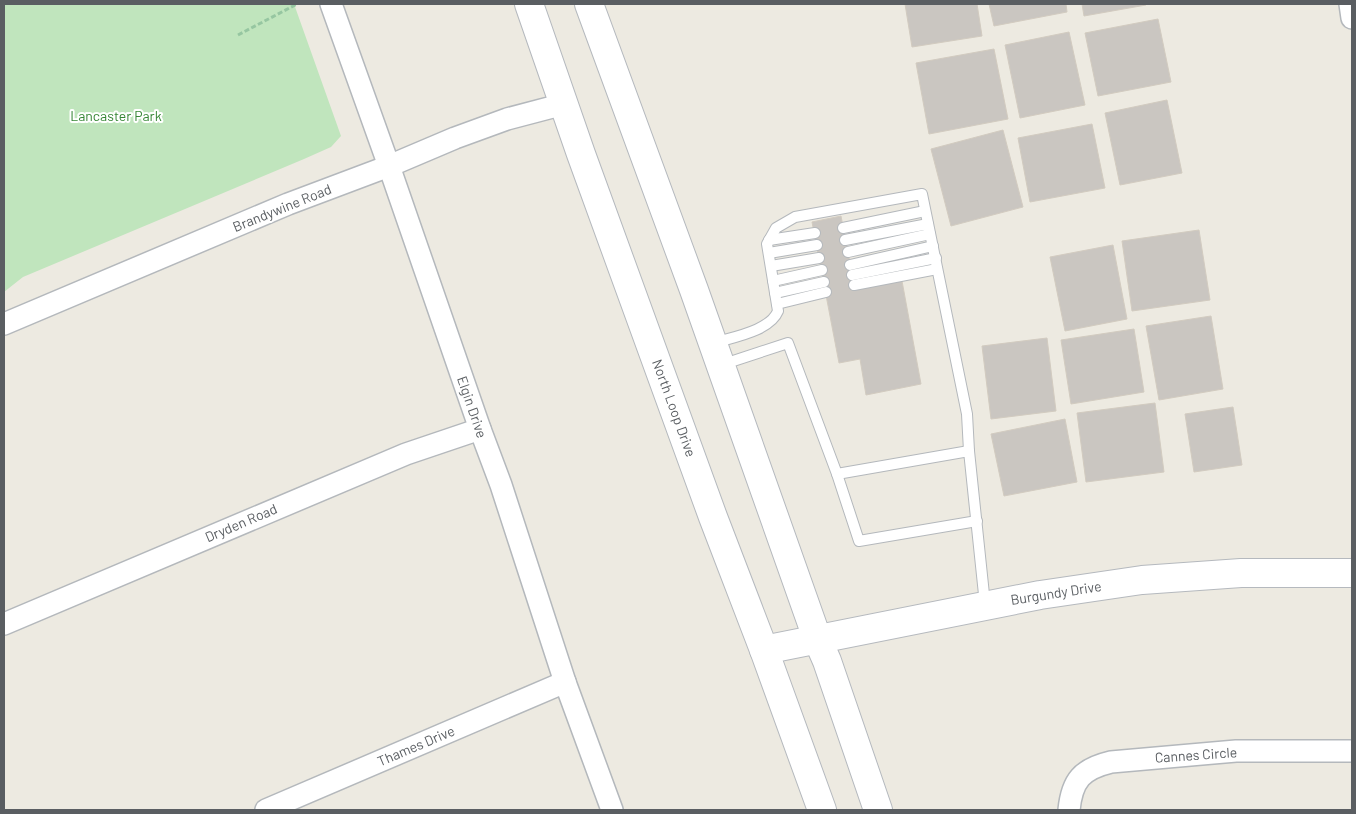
<svg xmlns="http://www.w3.org/2000/svg" width="1356" height="814" font-family="Barlow,sans-serif">
  <rect width="100%" height="100%" fill="#edeae1"/>
  <path fill="#c0e5bd" d="M 4,4 L 294,4 L 341,136 L 331,147 L 304,159 L 23,277 L 4,292 Z"/>
  <g fill="#cac6c1" stroke="#d2cbc0">
    <path d="M 905,4 L 977,4 L 982,36 L 912,47 Z"/>
    <path d="M 989,4 L 1066,4 L 1067,12 L 994,26 Z"/>
    <path d="M 1082,4 L 1146,4 L 1146,5 L 1084,16 Z"/>
    <path d="M 1158,19 L 1171,82 L 1098,96 L 1085,33 Z"/>
    <path d="M 1069,32 L 1085,105 L 1020,118 L 1005,45 Z"/>
    <path d="M 994,49 L 1008,119 L 929,134 L 916,63 Z"/>
    <path d="M 1167,100 L 1182,173 L 1120,185 L 1105,113 Z"/>
    <path d="M 1092,124 L 1105,188 L 1030,202 L 1018,138 Z"/>
    <path d="M 1003,130 L 1023,207 L 951,226 L 931,149 Z"/>
    <path d="M 841,216 L 855,289 L 902,281 L 921,384 L 866,395 L 860,359 L 839,363 L 812,222 Z"/>
    <path d="M 1199,230 L 1210,300 L 1132,311 L 1122,241 Z"/>
    <path d="M 1113,245 L 1127,319 L 1065,331 L 1050,257 Z"/>
    <path d="M 1211,316 L 1223,389 L 1159,400 L 1146,326 Z"/>
    <path d="M 1134,329 L 1144,392 L 1071,404 L 1061,340 Z"/>
    <path d="M 1047,338 L 1056,411 L 991,419 L 982,346 Z"/>
    <path d="M 1155,403 L 1164,472 L 1086,482 L 1077,413 Z"/>
    <path d="M 1233,407 L 1242,465 L 1194,472 L 1185,414 Z"/>
    <path d="M 1065,419 L 1077,482 L 1004,496 L 991,434 Z"/>
  </g>
  <g fill="none" stroke-linecap="round" stroke-linejoin="round">
    <defs>
      <g id="lane">
        <path d="M 843,228 L 925,211"/>
        <path d="M 769,240 L 815,233"/>
        <path d="M 845,240 L 928,224"/>
        <path d="M 848,252 L 930,234"/>
        <path d="M 769,253 L 817,245"/>
        <path d="M 850,265 L 933,246"/>
        <path d="M 771,266 L 819,258"/>
        <path d="M 852,275 L 936,258"/>
        <path d="M 773,281 L 822,270"/>
        <path d="M 854,285 L 937,269"/>
        <path d="M 775,293 L 824,282"/>
        <path d="M 777,304 L 826,292"/>
        <path d="M 714,343 C 733,337 770,331 778,311 L 767,244 L 776,228 L 795,217 L 922,194 L 967,414 L 969,451"/>
        <path d="M 721,365 L 788,343 L 837,474 L 859,541 L 977,521"/>
        <path d="M 837,474 L 969,451 L 985,604"/>
      </g>
      <g id="street">
        <path d="M 331,4 L 389,166 L 480,429 L 501,485 L 565,682 L 612,810"/>
        <path d="M 1350,4 L 1352,18"/>
        <path d="M 4,324 L 288,204 L 389,166 L 455,138 L 507,119 L 564,104"/>
        <path d="M 4,624 L 406,454 L 480,429"/>
        <path d="M 266,810 L 565,682"/>
        <path d="M 1069,810 C 1072,780 1082,769 1111,762 L 1236,751 L 1352,751"/>
      </g>
      <g id="secondary">
        <path d="M 529,4 L 581,154 L 713,517 L 764,650 L 822,810"/>
        <path d="M 589,4 L 694,290 L 817,638 L 827,661 L 878,810"/>
        <path d="M 764,650 L 1040,595 L 1142,580 L 1241,573 L 1352,573"/>
      </g>
    </defs>
    <use href="#lane" stroke="#b4b8bc" stroke-width="12"/>
    <use href="#street" stroke="#b4b8bc" stroke-width="24"/>
    <use href="#secondary" stroke="#b5b9be" stroke-width="30"/>
    <path stroke="#96c6a1" stroke-width="3" stroke-dasharray="5 2.5" stroke-linecap="butt" d="M 238,35 L 297,4"/>
    <use href="#lane" stroke="#fff" stroke-width="10"/>
    <use href="#street" stroke="#fff" stroke-width="21"/>
    <use href="#secondary" stroke="#fff" stroke-width="28"/>
  </g>
  <g text-anchor="middle" stroke-width="4" stroke-linejoin="round" paint-order="stroke">
    <g font-size="14" fill="#368635" stroke="#fff">
      <text x="116" y="121">Lancaster Park</text>
    </g>
    <g font-size="14" fill="#5a5e62" stroke="#fff">
      <text transform="translate(282 208) rotate(-22)" y="5">Brandywine Road</text>
      <text transform="translate(472 407) rotate(71)" y="5">Elgin Drive</text>
      <text transform="translate(674 408) rotate(70)" y="5">North Loop Drive</text>
      <text transform="translate(241 523) rotate(-23)" y="5">Dryden Road</text>
      <text transform="translate(1056 593) rotate(-9)" y="5">Burgundy Drive</text>
      <text transform="translate(416 746) rotate(-23)" y="5">Thames Drive</text>
      <text transform="translate(1196 755) rotate(-4)" y="5">Cannes Circle</text>
    </g>
  </g>
  <rect width="1356" height="814" fill="none" stroke="#5a5e62" stroke-width="10"/>
</svg>
